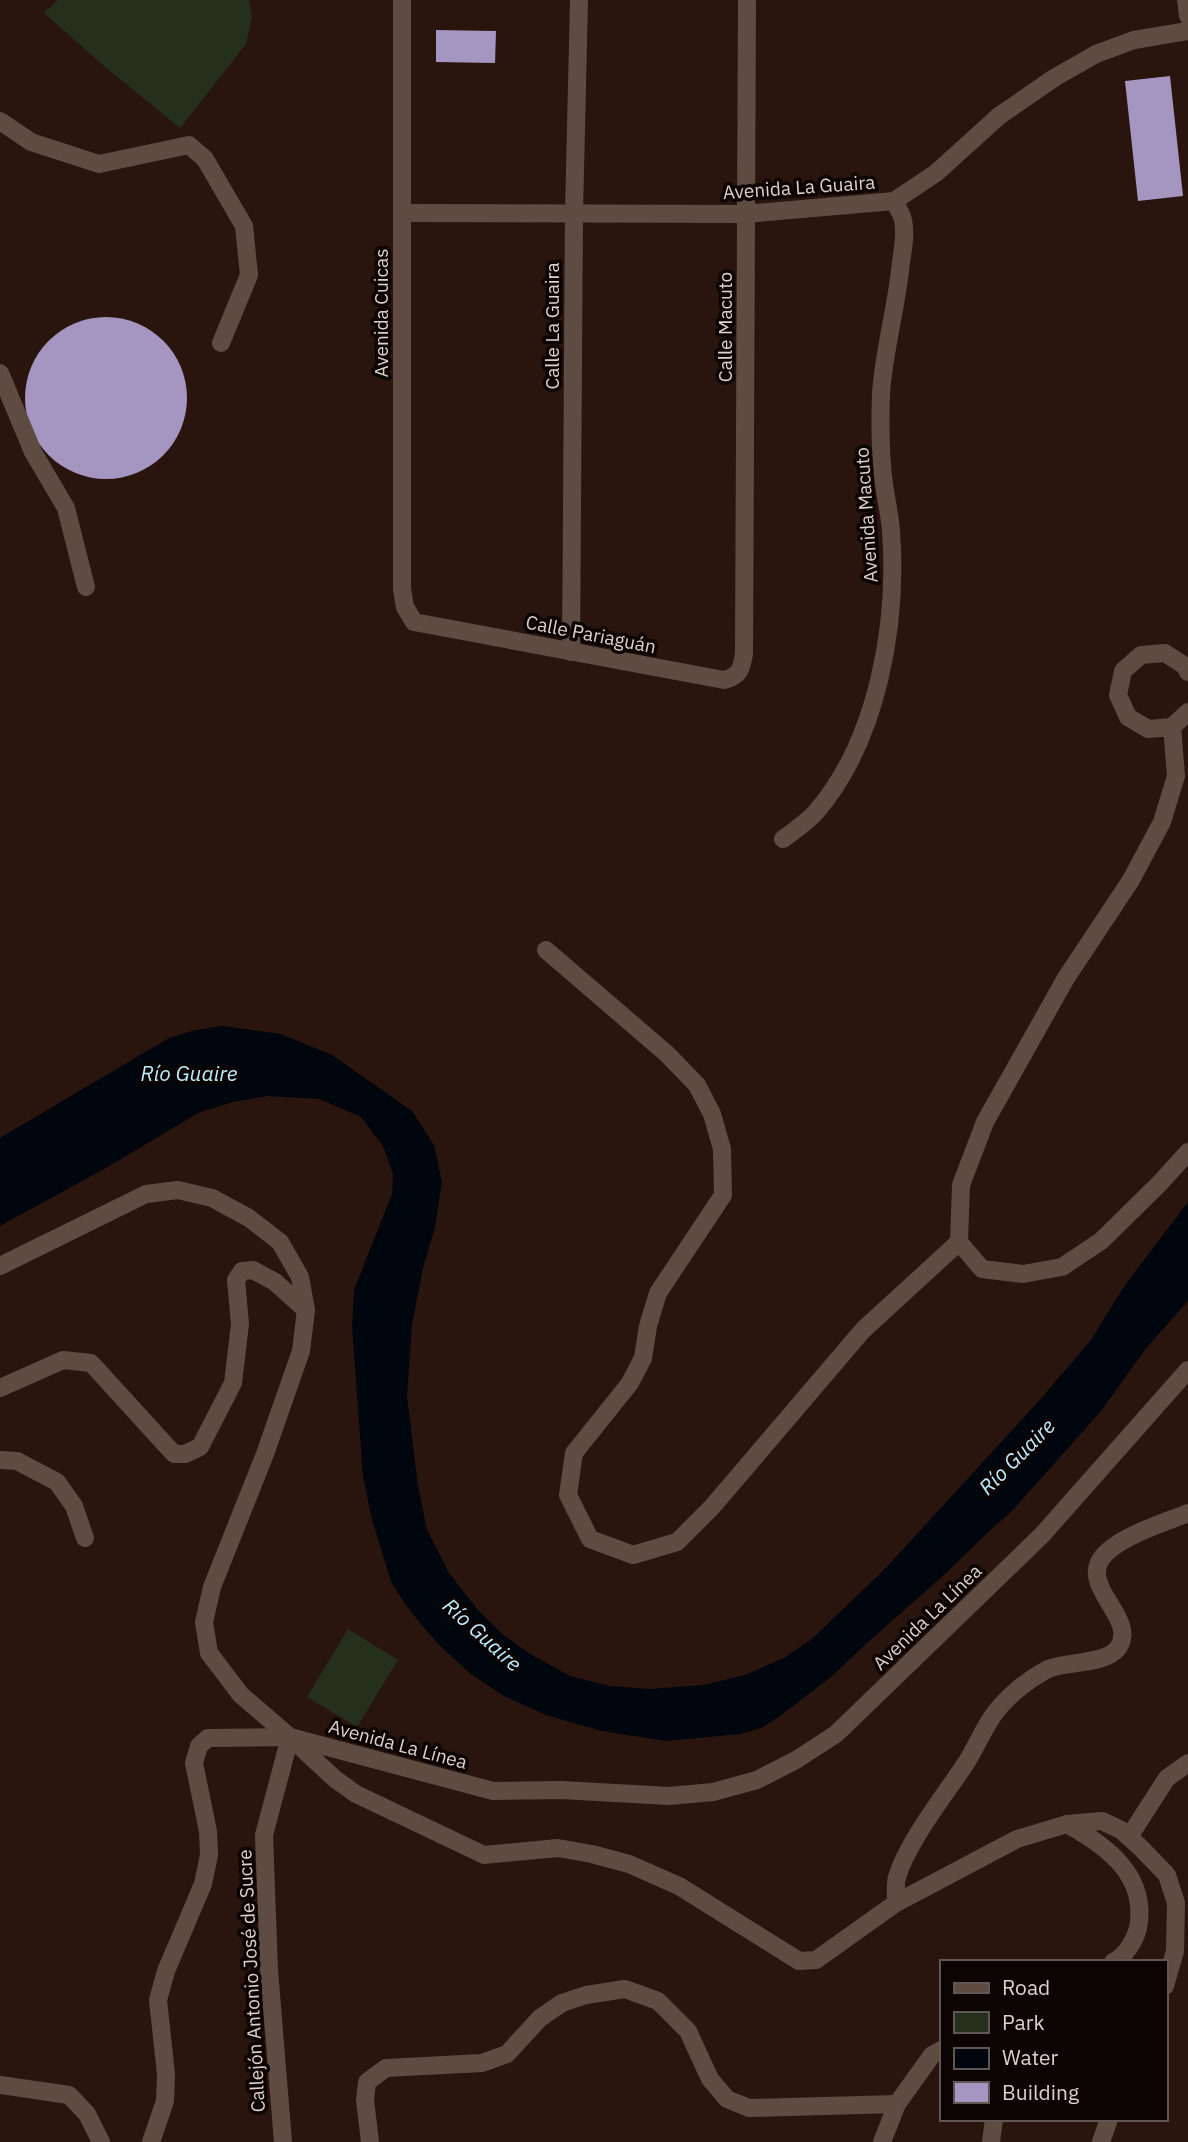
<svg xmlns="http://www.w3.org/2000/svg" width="1188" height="2142" font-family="'IBM Plex Sans',sans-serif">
  <rect width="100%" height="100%" fill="#29150d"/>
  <g fill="#24301b">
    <path d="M 58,0 L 249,0 L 252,17 L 246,44 L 180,128 L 104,66 L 44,13 Z"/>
    <path d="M 348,1629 L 398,1660 L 357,1727 L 307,1697 Z"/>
  </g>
  <path fill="#00060d" d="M 223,1026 L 281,1034 L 332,1055 L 412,1111 L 434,1145 L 442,1182 L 435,1227 L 423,1268 L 412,1324 L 407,1396 L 418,1486 L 427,1530 L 449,1573 L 477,1609 L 502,1634 L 530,1654 L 570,1676 L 610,1686 L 650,1689 L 703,1685 L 745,1675 L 784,1658 L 812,1639 L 885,1569 L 1038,1402 L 1091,1340 L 1123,1288 L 1188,1202 L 1188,1301 L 1147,1347 L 1101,1411 L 1012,1511 L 984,1536 L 945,1574 L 867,1643 L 831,1677 L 777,1718 L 761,1728 L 740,1734 L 666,1741 L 602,1731 L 546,1715 L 502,1695 L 471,1674 L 439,1645 L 411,1612 L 392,1584 L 372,1520 L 363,1476 L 352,1326 L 354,1290 L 392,1194 L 393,1174 L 383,1146 L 361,1117 L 319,1099 L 267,1096 L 233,1102 L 200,1112 L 104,1169 L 0,1226 L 0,1138 L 169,1038 L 195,1030 Z"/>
  <g fill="#a596c1">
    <path d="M 436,30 L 496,31 L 495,63 L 436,62 Z"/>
    <path d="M 1170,76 L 1183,196 L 1138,201 L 1125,81 Z"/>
    <circle cx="106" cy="398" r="81"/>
  </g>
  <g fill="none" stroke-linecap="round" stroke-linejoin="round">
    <g stroke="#5e4c43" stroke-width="18">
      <path d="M 402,0 L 402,589 L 405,607 L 414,622 L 724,680 C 740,676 741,670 744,654 L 747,0"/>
      <path d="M 1186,0 L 1188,16"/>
      <path d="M 0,121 L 31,142 L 99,164 L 189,145 L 205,159 L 244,226 L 249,275 L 221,343"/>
      <path d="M 402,213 L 745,214 L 894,201 L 936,173 L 999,116 L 1054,78 L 1096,54 L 1134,40 L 1188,31"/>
      <path d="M 0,373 L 33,452 L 66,508 L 86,587"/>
      <path d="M 571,652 L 574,213 L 579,0"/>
      <path d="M 1188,672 L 1185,666 L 1165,653 L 1141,655 L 1123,671 L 1118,695 L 1128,717 L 1148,729 L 1172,727 L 1188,712"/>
      <path d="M 783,839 C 794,831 807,822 816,812 C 878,740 898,623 891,531 C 890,515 886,500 884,484 C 880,455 880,423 881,394 C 884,349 897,306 901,262 C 903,249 906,233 903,220 C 902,214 897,207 894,201"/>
      <path d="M 546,950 L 667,1054 L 697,1085 L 712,1114 L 722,1149 L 723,1195 L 658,1293 L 648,1326 L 643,1358 L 630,1383 L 574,1453 L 568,1495 L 590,1539 L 633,1555 L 677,1542 L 712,1507 L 863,1330 L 959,1242 L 961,1185 L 985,1122 L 1066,978 L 1131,880 L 1162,822 L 1176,776 L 1172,727"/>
      <path d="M 959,1242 L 982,1269 L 1023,1274 L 1062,1267 L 1101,1241 L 1160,1183 L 1188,1152"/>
      <path d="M 0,1266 L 146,1194 L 178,1190 L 212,1198 L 249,1218 L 280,1242 L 300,1277 L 306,1310 L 301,1351 L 265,1454 L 212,1587 L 204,1622 L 209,1653 L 241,1695 L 290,1737 L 493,1791 L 561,1790 L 669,1796 L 713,1792 L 757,1780 L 796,1760 L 836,1734 L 1042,1535 L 1188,1370"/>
      <path d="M 0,1388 L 63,1360 L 91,1363 L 174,1454 L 185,1454 L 200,1447 L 233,1383 L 240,1324 L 236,1280 L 242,1271 L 253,1270 L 275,1282 L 306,1310"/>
      <path d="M 0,1460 L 17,1461 L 57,1482 L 74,1506 L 85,1538"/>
      <path d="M 292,1739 L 335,1779 L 356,1794 L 484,1855 L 558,1848 L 592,1854 L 629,1864 L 679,1886 L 799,1961 L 816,1960 L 896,1903 L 1017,1839 L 1067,1824 L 1102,1821 L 1121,1830 L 1140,1847 L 1167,1875 L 1176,1903 L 1175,1951 L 1165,1986"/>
      <path d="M 1067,1824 C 1107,1846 1148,1876 1138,1928 C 1135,1940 1126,1956 1113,1962"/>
      <path d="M 1129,1837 L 1167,1778 L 1188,1763"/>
      <path d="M 896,1903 C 896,1895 895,1885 897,1877 C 908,1841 945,1795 966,1763 C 975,1749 982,1732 992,1717 C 1005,1698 1027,1680 1048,1669 C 1066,1661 1105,1665 1118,1648 C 1140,1617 1072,1584 1107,1552 C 1127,1534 1163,1523 1188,1513"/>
      <path d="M 0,2085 L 69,2095 L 87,2114 L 101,2142"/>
      <path d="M 151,2142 L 165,2101 L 166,2074 L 158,2000 L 166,1971 L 203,1884 L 209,1855 L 208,1831 L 194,1763 L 199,1746 L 208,1738 L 290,1737"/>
      <path d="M 283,2142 L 269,1970 L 264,1835 L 290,1737"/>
      <path d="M 370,2142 L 365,2100 L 367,2082 L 386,2068 L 482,2063 L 507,2054 L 540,2018 L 562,2003 L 586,1995 L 625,1989 L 658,2001 L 688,2031 L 710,2079 L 727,2099 L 749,2108 L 897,2104"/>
      <path d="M 882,2142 L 897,2104 L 932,2055 L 941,2050"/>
      <path d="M 991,2142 L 994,2119"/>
      <path d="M 1101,2142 L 1109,2119"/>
    </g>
  </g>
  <g text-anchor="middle" stroke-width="7" stroke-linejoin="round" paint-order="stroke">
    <g font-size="19" fill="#ded0ca" stroke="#0c0403">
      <text transform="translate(799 187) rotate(-4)" y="7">Avenida La Guaira</text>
      <text transform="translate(381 313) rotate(-90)" y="7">Avenida Cuicas</text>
      <text transform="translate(552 326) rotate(-90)" y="7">Calle La Guaira</text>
      <text transform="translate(725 327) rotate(-90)" y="7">Calle Macuto</text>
      <text transform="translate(866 515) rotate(-94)" y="7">Avenida Macuto</text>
      <text transform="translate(591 634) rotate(11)" y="7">Calle Pariaguán</text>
      <text transform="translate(927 1617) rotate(-44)" y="7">Avenida La Línea</text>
      <text transform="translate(398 1744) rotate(15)" y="7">Avenida La Línea</text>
      <text transform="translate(251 1981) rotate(-93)" y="7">Callejón Antonio José de Sucre</text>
    </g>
    <g font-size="21" font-style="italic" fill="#bbedff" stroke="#0c0403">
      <text x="189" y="1081">Río Guaire</text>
      <text transform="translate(1017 1457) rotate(-45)" y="7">Río Guaire</text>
      <text transform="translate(482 1635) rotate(42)" y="7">Río Guaire</text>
    </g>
  </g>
  <rect x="940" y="1960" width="228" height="161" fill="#0c0403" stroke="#605653" stroke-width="2"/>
  <rect x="954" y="1983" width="35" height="10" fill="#5e4c43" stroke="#605653" stroke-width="2"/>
  <text x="1002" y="1995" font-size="21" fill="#ded0ca">Road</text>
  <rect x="954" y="2012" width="35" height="21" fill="#24301b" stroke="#605653" stroke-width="2"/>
  <text x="1002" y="2030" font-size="21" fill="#ded0ca">Park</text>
  <rect x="954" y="2048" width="35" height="21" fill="#00060d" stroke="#605653" stroke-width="2"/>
  <text x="1002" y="2065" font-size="21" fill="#ded0ca">Water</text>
  <rect x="954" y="2082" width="35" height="21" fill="#a596c1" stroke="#605653" stroke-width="2"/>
  <text x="1002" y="2100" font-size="21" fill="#ded0ca">Building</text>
</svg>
